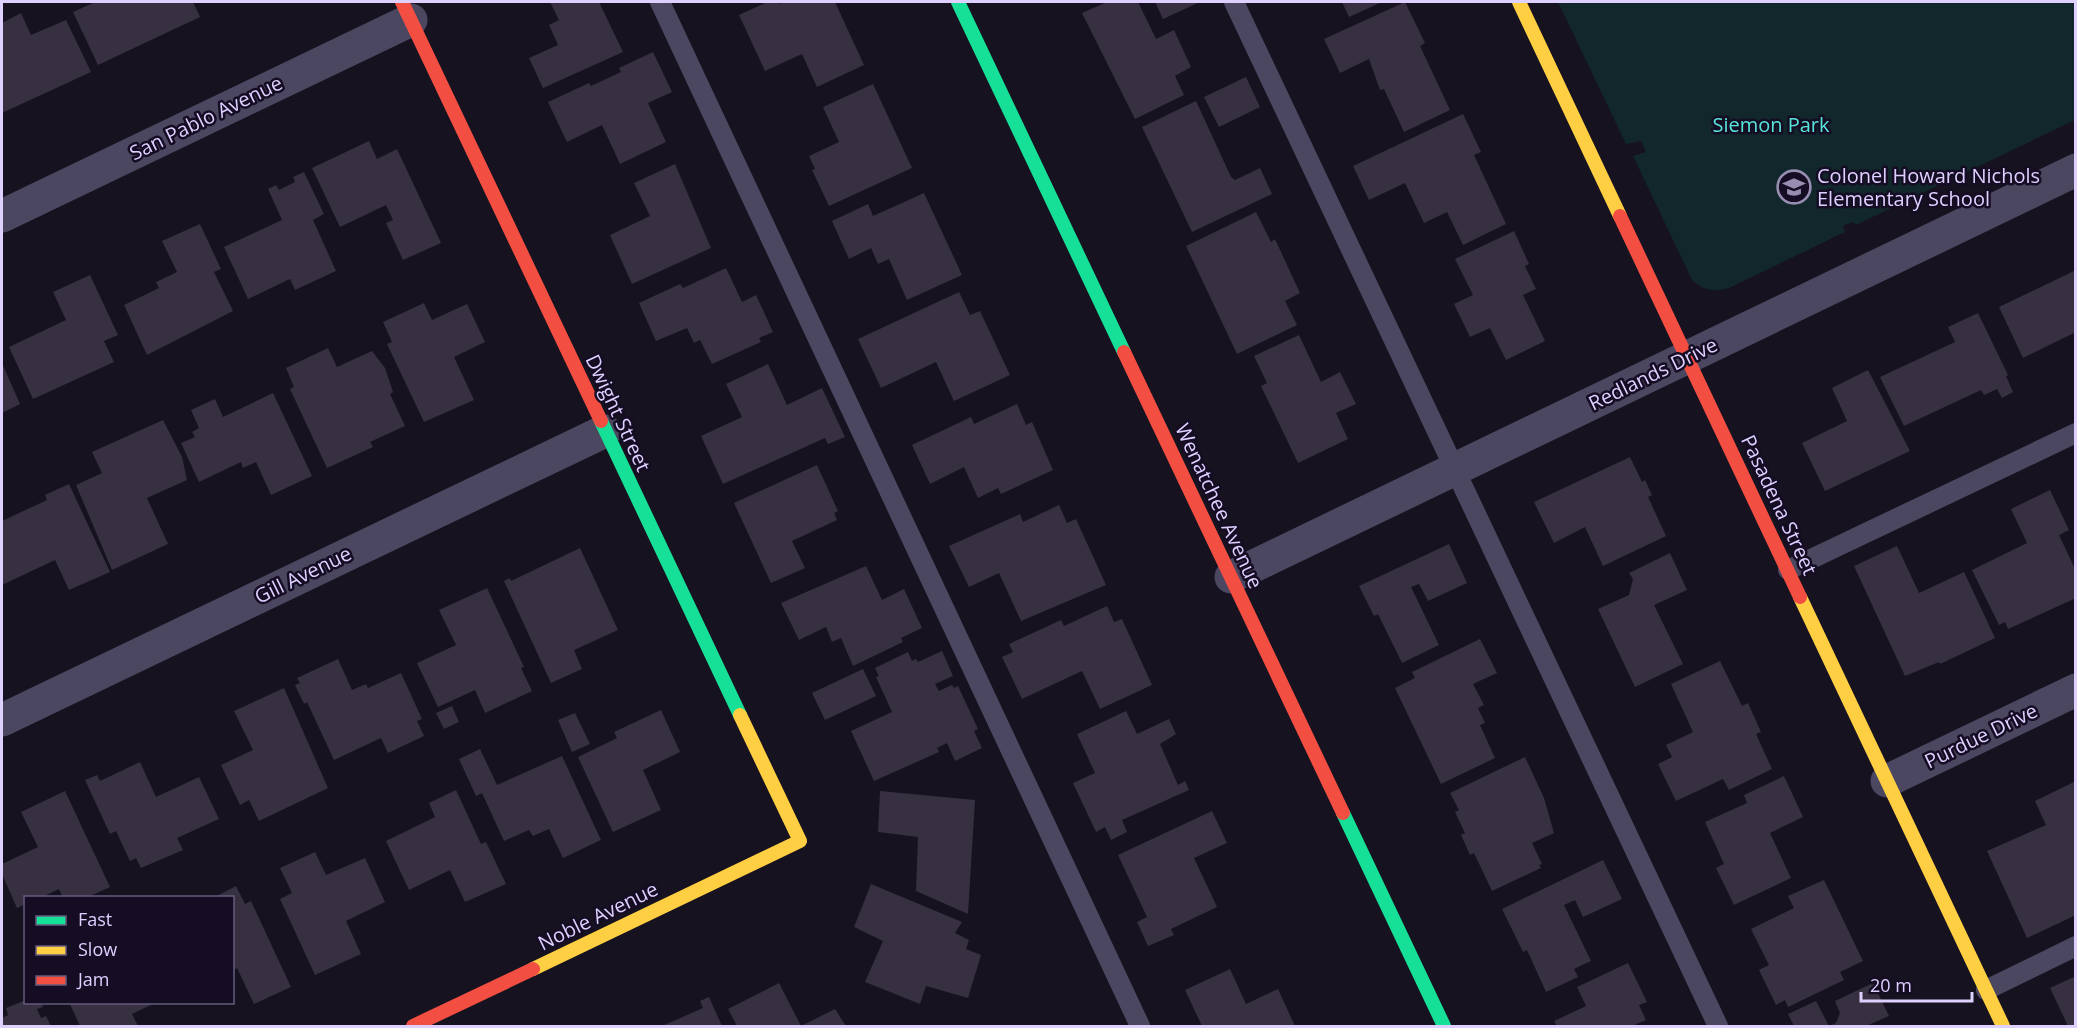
<svg xmlns="http://www.w3.org/2000/svg" width="2077" height="1028" font-family="'Open Sans',sans-serif">
  <rect width="100%" height="100%" fill="#16121f"/>
  <path fill="#11272c" d="M 1558,2 L 2075,2 L 2075,120 L 1856,225 L 1853,222 L 1843,226 L 1845,232 L 1729,288 C 1714,292 1704,291 1692,280 L 1633,156 L 1646,152 L 1641,141 L 1626,144 Z"/>
  <g fill="#363041">
    <path d="M 95,2 L 193,2 L 200,17 L 98,65 L 73,12 Z"/>
    <path d="M 550,2 L 599,2 L 623,52 L 543,88 L 529,58 L 558,45 L 549,25 L 559,20 Z"/>
    <path d="M 767,2 L 778,2 L 779,4 L 785,2 L 835,2 L 864,65 L 817,87 L 802,54 L 765,71 L 739,15 Z"/>
    <path d="M 1107,2 L 1138,2 L 1156,39 L 1174,30 L 1191,67 L 1175,76 L 1184,95 L 1135,119 L 1082,13 Z"/>
    <path d="M 1155,2 L 1200,2 L 1163,19 Z"/>
    <path d="M 1342,2 L 1382,2 L 1349,17 Z"/>
    <path d="M 1405,2 L 1425,43 L 1420,46 L 1450,110 L 1404,132 L 1384,89 L 1380,90 L 1369,59 L 1340,73 L 1324,39 Z"/>
    <path d="M 21,13 L 31,35 L 66,20 L 91,72 L 2,113 L 2,23 Z"/>
    <path d="M 653,52 L 672,92 L 648,103 L 666,142 L 620,164 L 602,125 L 567,142 L 548,102 L 589,83 L 591,86 L 621,72 L 619,68 Z"/>
    <path d="M 1246,77 L 1260,107 L 1219,127 L 1204,97 Z"/>
    <path d="M 873,84 L 912,168 L 829,206 L 812,170 L 815,169 L 809,156 L 839,142 L 823,107 Z"/>
    <path d="M 1196,101 L 1231,177 L 1235,180 L 1260,168 L 1272,194 L 1192,232 L 1142,127 Z"/>
    <path d="M 1463,114 L 1481,152 L 1474,155 L 1506,224 L 1463,245 L 1447,212 L 1424,223 L 1405,183 L 1369,200 L 1353,166 Z"/>
    <path d="M 369,141 L 377,159 L 397,149 L 441,243 L 403,260 L 386,223 L 393,220 L 386,205 L 340,227 L 312,168 Z"/>
    <path d="M 675,164 L 711,248 L 632,284 L 610,235 L 650,216 L 634,183 Z"/>
    <path d="M 304,172 L 324,214 L 313,220 L 336,271 L 295,290 L 290,279 L 248,299 L 224,247 L 282,220 L 268,189 L 276,185 L 279,190 L 295,182 L 293,177 Z"/>
    <path d="M 924,193 L 962,275 L 907,300 L 889,259 L 878,264 L 871,248 L 849,259 L 832,221 L 868,204 L 873,216 Z"/>
    <path d="M 1256,212 L 1271,242 L 1275,239 L 1300,293 L 1285,301 L 1297,325 L 1237,354 L 1186,246 Z"/>
    <path d="M 200,224 L 221,269 L 214,272 L 233,311 L 147,355 L 124,305 L 159,288 L 156,282 L 177,272 L 162,241 Z"/>
    <path d="M 1514,231 L 1529,264 L 1525,266 L 1536,289 L 1523,295 L 1545,341 L 1506,360 L 1490,328 L 1470,337 L 1454,304 L 1473,295 L 1455,259 Z"/>
    <path d="M 726,268 L 742,302 L 756,295 L 773,332 L 759,338 L 761,342 L 712,364 L 700,340 L 694,343 L 687,328 L 656,341 L 639,303 L 680,284 L 683,288 Z"/>
    <path d="M 2076,270 L 2076,332 L 2023,358 L 1999,307 Z"/>
    <path d="M 90,275 L 118,335 L 104,341 L 114,362 L 33,399 L 9,347 L 66,320 L 53,292 Z"/>
    <path d="M 959,292 L 970,315 L 980,311 L 1010,375 L 954,401 L 936,362 L 881,388 L 858,339 Z"/>
    <path d="M 424,303 L 432,320 L 467,304 L 485,342 L 454,357 L 474,400 L 424,422 L 387,344 L 392,342 L 383,322 Z"/>
    <path d="M 1978,313 L 2008,375 L 2006,376 L 2013,392 L 2002,398 L 1997,389 L 1984,395 L 1981,390 L 1904,426 L 1880,377 L 1955,342 L 1948,327 Z"/>
    <path d="M 1299,335 L 1321,382 L 1340,372 L 1356,404 L 1336,413 L 1348,439 L 1298,463 L 1261,386 L 1267,383 L 1254,356 Z"/>
    <path d="M 328,348 L 337,367 L 372,351 L 385,368 L 393,392 L 390,394 L 405,426 L 370,442 L 373,447 L 327,468 L 290,389 L 294,387 L 286,368 Z"/>
    <path d="M 2,363 L 20,404 L 2,413 Z"/>
    <path d="M 768,364 L 787,405 L 822,388 L 845,437 L 828,444 L 825,438 L 723,484 L 701,436 L 742,417 L 726,384 Z"/>
    <path d="M 1868,370 L 1910,451 L 1825,491 L 1802,443 L 1847,421 L 1832,388 Z"/>
    <path d="M 273,393 L 312,476 L 271,495 L 256,462 L 243,468 L 241,462 L 199,482 L 181,443 L 195,437 L 192,432 L 199,428 L 191,410 L 215,399 L 223,417 Z"/>
    <path d="M 1017,404 L 1026,425 L 1032,422 L 1053,470 L 1001,494 L 998,488 L 978,498 L 964,467 L 930,484 L 912,445 L 971,417 L 974,424 Z"/>
    <path d="M 163,420 L 182,457 L 187,480 L 147,498 L 168,544 L 112,570 L 76,485 L 102,473 L 92,452 Z"/>
    <path d="M 1630,457 L 1642,482 L 1645,480 L 1652,495 L 1648,497 L 1666,536 L 1603,566 L 1585,527 L 1554,543 L 1534,502 Z"/>
    <path d="M 817,465 L 838,511 L 834,513 L 837,520 L 792,541 L 805,568 L 771,583 L 734,503 Z"/>
    <path d="M 69,484 L 110,572 L 69,590 L 55,560 L 2,585 L 2,521 L 47,500 L 45,495 Z"/>
    <path d="M 2050,490 L 2069,530 L 2059,535 L 2076,571 L 2076,598 L 2008,629 L 2005,622 L 1999,625 L 1972,570 L 2027,543 L 2011,509 Z"/>
    <path d="M 1059,505 L 1067,523 L 1076,519 L 1106,585 L 1021,621 L 999,573 L 969,587 L 949,546 L 1020,514 L 1023,522 Z"/>
    <path d="M 1449,544 L 1467,583 L 1428,601 L 1419,584 L 1411,587 L 1439,645 L 1402,663 L 1378,614 L 1374,616 L 1359,586 Z"/>
    <path d="M 1897,546 L 1919,593 L 1964,572 L 1995,638 L 1940,664 L 1939,662 L 1905,676 L 1854,566 Z"/>
    <path d="M 580,548 L 618,630 L 574,650 L 582,669 L 551,683 L 504,581 L 510,578 L 511,581 Z"/>
    <path d="M 1670,553 L 1687,590 L 1654,605 L 1683,664 L 1635,687 L 1598,609 L 1629,595 L 1633,579 L 1629,573 Z"/>
    <path d="M 866,566 L 882,600 L 904,589 L 922,628 L 901,638 L 903,642 L 853,666 L 841,638 L 832,642 L 826,627 L 799,640 L 781,603 Z"/>
    <path d="M 487,588 L 524,667 L 521,668 L 532,691 L 485,713 L 475,690 L 438,707 L 417,663 L 456,645 L 439,610 Z"/>
    <path d="M 1107,606 L 1114,622 L 1122,619 L 1152,685 L 1100,709 L 1082,671 L 1022,699 L 1002,657 L 1013,652 L 1009,644 L 1061,620 L 1064,626 Z"/>
    <path d="M 1480,639 L 1497,673 L 1473,684 L 1484,705 L 1478,708 L 1485,723 L 1480,725 L 1495,758 L 1441,784 L 1395,688 L 1415,678 L 1412,672 Z"/>
    <path d="M 942,651 L 953,676 L 935,684 L 939,691 L 952,685 L 954,688 L 958,686 L 978,729 L 974,731 L 982,748 L 955,761 L 947,743 L 937,748 L 939,752 L 874,781 L 851,731 L 892,712 L 876,677 L 879,676 L 875,668 L 908,652 L 912,661 L 916,659 L 918,662 Z"/>
    <path d="M 338,659 L 352,690 L 366,684 L 368,688 L 401,673 L 422,719 L 417,721 L 424,736 L 388,753 L 381,738 L 334,760 L 307,702 L 304,704 L 295,685 L 300,683 L 297,678 Z"/>
    <path d="M 1720,661 L 1742,706 L 1748,703 L 1761,732 L 1756,734 L 1772,769 L 1729,790 L 1723,779 L 1676,801 L 1658,764 L 1672,757 L 1666,745 L 1693,732 L 1671,684 Z"/>
    <path d="M 863,669 L 876,696 L 825,720 L 812,693 Z"/>
    <path d="M 284,688 L 328,788 L 259,821 L 249,800 L 240,805 L 221,765 L 253,750 L 234,711 Z"/>
    <path d="M 452,706 L 459,722 L 444,729 L 436,713 Z"/>
    <path d="M 661,710 L 680,752 L 643,770 L 661,810 L 613,832 L 578,757 L 617,738 L 614,732 Z"/>
    <path d="M 1126,711 L 1137,734 L 1169,719 L 1176,734 L 1160,744 L 1178,785 L 1185,781 L 1189,790 L 1122,820 L 1127,832 L 1111,840 L 1105,827 L 1096,832 L 1073,783 L 1095,773 L 1077,734 Z"/>
    <path d="M 575,713 L 590,744 L 572,752 L 558,720 Z"/>
    <path d="M 480,749 L 497,785 L 562,756 L 601,840 L 563,858 L 549,829 L 533,836 L 529,830 L 504,841 L 482,793 L 476,796 L 459,759 Z"/>
    <path d="M 1525,757 L 1544,798 L 1554,833 L 1532,843 L 1542,864 L 1539,865 L 1541,868 L 1492,891 L 1474,853 L 1470,855 L 1461,835 L 1465,833 L 1455,812 L 1459,810 L 1450,793 Z"/>
    <path d="M 140,762 L 156,797 L 199,777 L 219,819 L 177,838 L 183,850 L 141,868 L 136,858 L 130,861 L 116,831 L 110,834 L 85,780 L 97,775 L 100,781 Z"/>
    <path d="M 1784,776 L 1803,817 L 1770,833 L 1791,878 L 1734,905 L 1716,868 L 1724,864 L 1705,822 L 1747,803 L 1744,795 Z"/>
    <path d="M 2076,781 L 2076,915 L 2027,938 L 1987,851 L 2046,825 L 2035,801 Z"/>
    <path d="M 456,790 L 481,844 L 486,842 L 506,884 L 465,902 L 450,870 L 409,890 L 386,841 L 435,817 L 429,803 Z"/>
    <path d="M 65,791 L 110,887 L 86,898 L 63,898 L 59,889 L 40,898 L 26,898 L 26,904 L 17,908 L 2,874 L 2,864 L 38,847 L 21,812 Z"/>
    <path d="M 880,791 L 975,800 L 968,914 L 916,891 L 918,837 L 878,832 Z"/>
    <path d="M 1212,811 L 1227,843 L 1194,858 L 1217,907 L 1171,929 L 1174,935 L 1148,946 L 1137,922 L 1147,917 L 1118,855 Z"/>
    <path d="M 315,852 L 326,875 L 365,858 L 385,902 L 346,921 L 361,954 L 315,975 L 280,899 L 292,893 L 280,868 Z"/>
    <path d="M 1603,860 L 1622,899 L 1583,917 L 1575,900 L 1564,905 L 1591,961 L 1574,969 L 1578,977 L 1546,992 L 1527,950 L 1523,952 L 1502,909 Z"/>
    <path d="M 1824,880 L 1863,961 L 1840,972 L 1844,980 L 1788,1007 L 1785,1000 L 1776,1005 L 1759,970 L 1769,965 L 1751,929 L 1794,908 L 1788,896 Z"/>
    <path d="M 871,884 L 962,922 L 955,933 L 969,940 L 966,949 L 981,955 L 968,998 L 926,986 L 920,1004 L 865,982 L 883,941 L 854,927 Z"/>
    <path d="M 236,886 L 245,904 L 251,901 L 291,987 L 254,1004 L 237,968 L 232,971 L 232,898 L 213,898 Z"/>
    <path d="M 1628,963 L 1647,1002 L 1639,1005 L 1646,1020 L 1632,1026 L 1557,1026 L 1554,1021 L 1586,1006 L 1577,987 Z"/>
    <path d="M 1230,969 L 1246,1004 L 1278,989 L 1295,1026 L 1202,1026 L 1185,990 Z"/>
    <path d="M 2076,976 L 2076,1026 L 2068,1026 L 2050,988 Z"/>
    <path d="M 779,983 L 801,1026 L 835,1009 L 846,1026 L 737,1026 L 728,1009 Z"/>
    <path d="M 1873,983 L 1889,1016 L 1866,1026 L 1794,1026 L 1788,1014 L 1816,1001 L 1829,1026 L 1836,1023 L 1840,1013 L 1835,1001 Z"/>
    <path d="M 709,997 L 722,1026 L 662,1026 L 703,1008 L 700,1001 Z"/>
    <path d="M 26,1000 L 26,1002 L 41,1002 L 43,1007 L 37,1009 L 41,1018 L 46,1016 L 51,1026 L 2,1026 L 2,1018 L 8,1015 L 6,1008 Z"/>
    <path d="M 69,1002 L 157,1002 L 132,1014 L 138,1026 L 80,1026 Z"/>
  </g>
  <g fill="none" stroke-linecap="round" stroke-linejoin="round">
    <g stroke="#4c4760" stroke-width="20">
      <path d="M 660,2 L 1140,1026"/>
      <path d="M 1234,2 L 1718,1026"/>
      <path d="M 1788,570 L 2076,433"/>
      <path d="M 1986,990 L 2076,946"/>
    </g>
    <g stroke="#4c4760" stroke-width="33">
      <path d="M 2,216 L 411,20"/>
      <path d="M 1231,577 L 2076,170"/>
      <path d="M 2,720 L 605,431"/>
      <path d="M 1887,781 L 2076,690"/>
    </g>
    <g stroke="#16e098" stroke-width="14">
      <path d="M 958,2 L 1124,352"/>
      <path d="M 601,421 L 740,715"/>
      <path d="M 1343,813 L 1444,1026"/>
    </g>
    <g stroke="#ffcf43" stroke-width="14">
      <path d="M 1519,2 L 1620,216"/>
      <path d="M 1800,597 L 2003,1026"/>
      <path d="M 533,969 L 800,841 L 740,715"/>
    </g>
    <g stroke="#f24e42" stroke-width="14">
      <path d="M 402,2 L 601,421"/>
      <path d="M 1620,216 L 1800,597"/>
      <path d="M 1124,352 L 1343,813"/>
      <path d="M 413,1026 L 533,969"/>
    </g>
  </g>
  <defs>
    <symbol id="school-ring" viewBox="-11 -11 22 22"><circle r="9.5" fill="#150d24" stroke="#988eb1" stroke-width="1.5"/><path d="M0-5L7-2L0 1L-7-2ZM-4 1L0 2.5L4 1V4Q0 6-4 4Z" fill="#988eb1"/></symbol>
  </defs>
  <g fill-rule="evenodd">
    <use href="#school-ring" x="1775" y="168" width="38" height="38"/>
  </g>
  <g text-anchor="middle" stroke-width="5" stroke-linejoin="round" paint-order="stroke">
    <g font-size="20" fill="#ded0ff" stroke="#150d24">
      <text transform="translate(206 118) rotate(-26)" y="7">San Pablo Avenue</text>
      <text transform="translate(1653 374) rotate(-26)" y="7">Redlands Drive</text>
      <text transform="translate(618 413) rotate(65)" y="7">Dwight Street</text>
      <text transform="translate(1779 505) rotate(65)" y="7">Pasadena Street</text>
      <text transform="translate(1219 506) rotate(65)" y="7">Wenatchee Avenue</text>
      <text transform="translate(303 575) rotate(-26)" y="7">Gill Avenue</text>
      <text transform="translate(1981 736) rotate(-26)" y="7">Purdue Drive</text>
      <text transform="translate(598 916) rotate(-26)" y="7">Noble Avenue</text>
    </g>
    <g font-size="20" fill="#57e4db" stroke="#150d24">
      <text x="1771" y="132">Siemon Park</text>
    </g>
    <g font-size="20" fill="#ded0ff" stroke="#150d24" text-anchor="start">
      <text x="1817" y="183">Colonel Howard Nichols<tspan x="1817" dy="23">Elementary School</tspan></text>
    </g>
  </g>
  <rect width="2077" height="1028" fill="none" stroke="#ded0ff" stroke-width="6"/>
  <rect x="24" y="896" width="210" height="108" fill="#150d24" stroke="#655b7c" stroke-width="1.5"/>
  <rect x="36" y="916" width="30" height="9" fill="#16e098" stroke="#655b7c" stroke-width="1.5"/>
  <text x="78" y="926" font-size="18" fill="#ded0ff">Fast</text>
  <rect x="36" y="946" width="30" height="9" fill="#ffcf43" stroke="#655b7c" stroke-width="1.5"/>
  <text x="78" y="956" font-size="18" fill="#ded0ff">Slow</text>
  <rect x="36" y="976" width="30" height="9" fill="#f24e42" stroke="#655b7c" stroke-width="1.5"/>
  <text x="78" y="986" font-size="18" fill="#ded0ff">Jam</text>
  <path d="M1861 992v9h111v-9" fill="none" stroke="#ded0ff" stroke-width="3"/>
  <text x="1870" y="992" font-size="18" fill="#ded0ff" stroke="#150d24" stroke-width="4.5" paint-order="stroke">20 m</text>
</svg>
